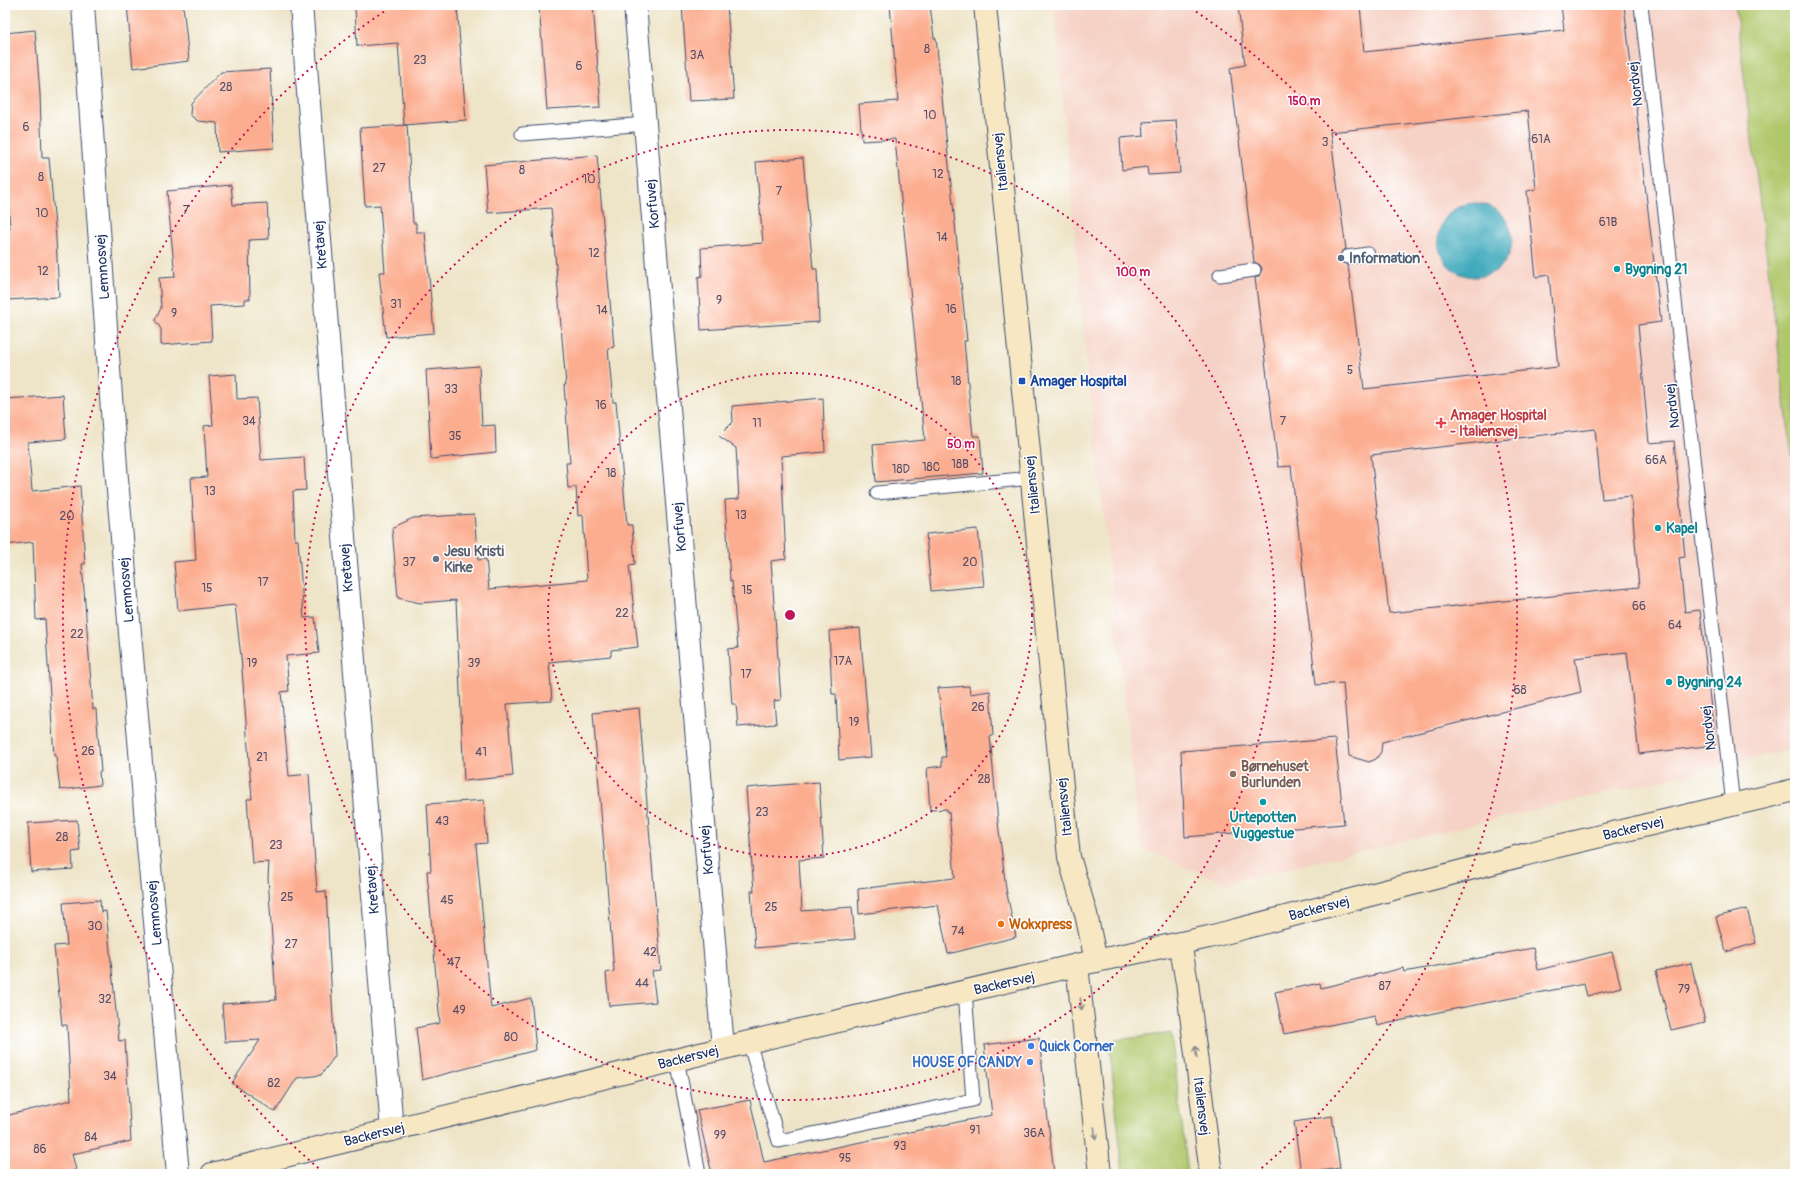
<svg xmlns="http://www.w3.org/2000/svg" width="1800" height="1179" font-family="Pangolin,sans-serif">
  <rect width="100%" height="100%" fill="#fff"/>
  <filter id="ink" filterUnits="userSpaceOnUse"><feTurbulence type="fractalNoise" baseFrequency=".025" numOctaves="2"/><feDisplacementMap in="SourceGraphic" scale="8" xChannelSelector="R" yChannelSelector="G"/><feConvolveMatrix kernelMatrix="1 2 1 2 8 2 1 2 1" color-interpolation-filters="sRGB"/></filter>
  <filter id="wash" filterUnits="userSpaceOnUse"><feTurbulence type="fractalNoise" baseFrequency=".012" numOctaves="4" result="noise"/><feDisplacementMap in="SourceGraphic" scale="16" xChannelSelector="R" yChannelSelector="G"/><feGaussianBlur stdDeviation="0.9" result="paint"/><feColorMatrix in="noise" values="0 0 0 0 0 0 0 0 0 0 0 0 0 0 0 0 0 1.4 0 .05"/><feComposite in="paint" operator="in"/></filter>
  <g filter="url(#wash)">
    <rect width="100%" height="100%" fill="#eee4c7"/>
    <path fill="#f6d1c5" d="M 1054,5 L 1735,5 L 1795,481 L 1795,748 L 1226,883 L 1141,848 L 1087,366 Z"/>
    <g fill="#b0c86c" stroke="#667c65">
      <path d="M 1735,5 L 1795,5 L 1795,481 Z"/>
      <path d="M 1171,1033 L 1188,1174 L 1123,1174 L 1109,1041 Z"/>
    </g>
    <circle fill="#3ca9bb" stroke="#2c6c8c" cx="1475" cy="240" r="37"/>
    <g id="blocks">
      <g fill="#fcad90" fill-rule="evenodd">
        <path d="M 127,5 L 183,5 L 189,61 L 133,68 Z"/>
        <path d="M 389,5 L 457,5 L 466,120 L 404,125 L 398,43 L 357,46 L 355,8 Z"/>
        <path d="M 539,5 L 593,5 L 601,107 L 547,110 Z"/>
        <path d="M 682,5 L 727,5 L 734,99 L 689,101 Z"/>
        <path d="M 890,5 L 930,5 L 934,38 L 936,38 L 967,341 L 964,341 L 973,436 L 980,436 L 983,473 L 876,482 L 873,445 L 925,440 L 895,139 L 862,141 L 859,104 L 898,101 Z"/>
        <path d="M 1238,5 L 1360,5 L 1364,52 L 1564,30 L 1561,5 L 1624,5 L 1661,322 L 1638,325 L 1649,443 L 1674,441 L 1685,557 L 1679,558 L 1685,612 L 1700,610 L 1715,745 L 1639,754 L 1627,652 L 1575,658 L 1581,692 L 1382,742 L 1381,752 L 1376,759 L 1369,762 L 1349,756 L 1343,683 L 1316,685 L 1291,466 L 1278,467 L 1255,278 L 1259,276 L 1262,269 L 1260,265 L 1254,262 L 1230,68 L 1245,65 ZM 1528,111 L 1536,189 L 1527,191 L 1536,277 L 1549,275 L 1558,367 L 1364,389 L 1348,265 L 1341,262 L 1339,258 L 1342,251 L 1346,249 L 1330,132 ZM 1595,429 L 1602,499 L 1631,496 L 1639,587 L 1389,613 L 1371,455 Z"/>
        <path d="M 35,30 L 40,94 L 42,158 L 49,158 L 56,238 L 59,297 L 7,300 L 7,295 L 5,295 L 5,228 L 10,228 L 5,159 L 5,33 Z"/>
        <path d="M 270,69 L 274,148 L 218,152 L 217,123 L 198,121 L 190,115 L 191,103 L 221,72 Z"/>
        <path d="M 1176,120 L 1180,173 L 1148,175 L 1147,167 L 1122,170 L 1120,138 L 1144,136 L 1143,122 Z"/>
        <path d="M 407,125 L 413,223 L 416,223 L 416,232 L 425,232 L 434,333 L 386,337 L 379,272 L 385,272 L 380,205 L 365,206 L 360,128 Z"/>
        <path d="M 597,155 L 614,347 L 608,348 L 613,402 L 616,402 L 627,525 L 632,525 L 635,564 L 629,565 L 638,647 L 611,650 L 611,656 L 549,662 L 552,701 L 507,704 L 513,776 L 464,781 L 456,600 L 420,603 L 398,598 L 392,528 L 413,518 L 474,514 L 478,560 L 486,559 L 489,589 L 587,580 L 583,515 L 578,516 L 576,487 L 568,488 L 566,463 L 570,463 L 564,385 L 566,385 L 551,208 L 488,213 L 484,165 Z"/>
        <path d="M 803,158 L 813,269 L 817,269 L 819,322 L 701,330 L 698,277 L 702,276 L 701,248 L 763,243 L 756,162 Z"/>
        <path d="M 231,185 L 233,205 L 267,203 L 269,239 L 249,240 L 250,299 L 245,299 L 245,304 L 210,306 L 212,341 L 161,345 L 161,329 L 155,320 L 161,308 L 159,278 L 175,277 L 167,191 Z"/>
        <path d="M 479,366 L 482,426 L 495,425 L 496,452 L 431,459 L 426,370 Z"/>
        <path d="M 236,374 L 237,399 L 257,398 L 261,460 L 304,457 L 306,490 L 293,491 L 295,540 L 298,540 L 304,618 L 315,617 L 319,653 L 286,656 L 289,691 L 281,692 L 289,776 L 309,774 L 317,892 L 326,891 L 335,1056 L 321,1075 L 297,1078 L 275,1112 L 232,1083 L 260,1040 L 225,1042 L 222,1004 L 276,1000 L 268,877 L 269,862 L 252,863 L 247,799 L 252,799 L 241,657 L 235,605 L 178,611 L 174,562 L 196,560 L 191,478 L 207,477 L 204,426 L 213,425 L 209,376 Z"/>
        <path d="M 63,395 L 66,439 L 28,442 L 32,491 L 80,486 L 85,564 L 82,564 L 93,709 L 96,709 L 101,772 L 99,772 L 100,785 L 60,790 L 56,756 L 54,756 L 45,619 L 36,620 L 33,542 L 5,545 L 5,399 Z"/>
        <path d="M 823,398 L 825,452 L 781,456 L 786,559 L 771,561 L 781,700 L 774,701 L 776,724 L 738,727 L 736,704 L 732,704 L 728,649 L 738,648 L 732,581 L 730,581 L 725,500 L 739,499 L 736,448 L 719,436 L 733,422 L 732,406 Z"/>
        <path d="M 978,529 L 984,586 L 931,591 L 926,534 Z"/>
        <path d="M 860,628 L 871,757 L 839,760 L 836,694 L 832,694 L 829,631 Z"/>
        <path d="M 969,686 L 970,694 L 990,691 L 993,736 L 990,736 L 998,822 L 1006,889 L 1016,937 L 948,954 L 938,905 L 859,914 L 858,889 L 955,878 L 949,812 L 947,812 L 947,809 L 930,810 L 927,768 L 942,766 L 942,757 L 946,757 L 938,688 Z"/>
        <path d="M 639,708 L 661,970 L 652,971 L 656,1002 L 609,1006 L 606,973 L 614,971 L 593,713 Z"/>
        <path d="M 1335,739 L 1344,824 L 1185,837 L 1181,751 Z"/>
        <path d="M 819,782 L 824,858 L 799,860 L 802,911 L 852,907 L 855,939 L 755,948 L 751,891 L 754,891 L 746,788 Z"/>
        <path d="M 484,800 L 487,843 L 476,844 L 491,1008 L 531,998 L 536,1050 L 422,1080 L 416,1028 L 440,1023 L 427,871 L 431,871 L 427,804 Z"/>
        <path d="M 77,820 L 80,851 L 72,852 L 73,869 L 31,872 L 28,823 Z"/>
        <path d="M 100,900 L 101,912 L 106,911 L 119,1041 L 125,1040 L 131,1141 L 72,1154 L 76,1170 L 61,1174 L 5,1174 L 5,1116 L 71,1100 L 67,1025 L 62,1025 L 54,946 L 67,945 L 63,903 Z"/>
        <path d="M 1747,909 L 1756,943 L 1726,952 L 1716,917 Z"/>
        <path d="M 1533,948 L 1538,970 L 1612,952 L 1621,987 L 1587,996 L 1584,984 L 1434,1013 L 1377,1026 L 1375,1016 L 1284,1034 L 1275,992 L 1320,983 L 1321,988 L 1403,968 L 1404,972 Z"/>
        <path d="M 1691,963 L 1705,1022 L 1671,1030 L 1656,971 Z"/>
        <path d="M 1039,1038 L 1054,1174 L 712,1174 L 697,1110 L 750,1100 L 764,1162 L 992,1115 L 984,1045 Z"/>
        <path d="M 1332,1116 L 1340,1168 L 1301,1174 L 1294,1122 Z"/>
      </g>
    </g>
  </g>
  <g filter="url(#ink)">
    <use href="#blocks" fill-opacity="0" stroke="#3b4a6e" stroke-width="1"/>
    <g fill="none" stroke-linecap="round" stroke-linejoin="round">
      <defs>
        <g id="lane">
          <path d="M 1641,5 L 1733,804"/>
          <path d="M 522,134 L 646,124"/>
          <path d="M 1347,257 L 1368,254"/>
          <path d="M 1220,275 L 1254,270"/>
          <path d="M 877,493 L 1032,478"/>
          <path d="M 749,1042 L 779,1141 L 973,1100 L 965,991"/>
          <path d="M 677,1059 L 699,1174"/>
        </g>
        <g id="street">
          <path d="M 83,5 L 116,467 L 147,834 L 178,1174"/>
          <path d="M 301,5 L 392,1130"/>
          <path d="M 635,5 L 723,1048"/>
        </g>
        <g id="secondary">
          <path d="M 985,5 L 1069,857 L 1086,914 L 1096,961"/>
          <path d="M 1180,943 L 1187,983 L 1211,1174"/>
          <path d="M 1077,965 L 1100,1174"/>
          <path d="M 212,1174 L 749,1042 L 1077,965 L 1209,937 L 1554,847 L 1795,790"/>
        </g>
      </defs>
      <use href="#lane" stroke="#3b4a6e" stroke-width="15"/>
      <use href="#street" stroke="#3b4a6e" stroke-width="24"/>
      <use href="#secondary" stroke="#3b4a6e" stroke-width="24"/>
      <use href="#lane" stroke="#fff" stroke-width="13"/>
      <use href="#street" stroke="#fff" stroke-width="22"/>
      <use href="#secondary" stroke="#f7e8c3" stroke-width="22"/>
    </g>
    <defs><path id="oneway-shaft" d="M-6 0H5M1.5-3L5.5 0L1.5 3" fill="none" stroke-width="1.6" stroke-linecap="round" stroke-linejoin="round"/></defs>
    <g stroke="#898c90">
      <use href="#oneway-shaft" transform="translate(1081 1004) rotate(84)"/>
      <use href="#oneway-shaft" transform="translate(1196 1052) rotate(-97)"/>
      <use href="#oneway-shaft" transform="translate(1095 1133) rotate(84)"/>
    </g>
  </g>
  <g fill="none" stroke="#c2185b" stroke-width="2" stroke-dasharray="2 4">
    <circle cx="790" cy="615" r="242"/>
    <circle cx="790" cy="615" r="485"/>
    <path d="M323 1172A727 727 0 0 1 394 5M1186 5A727 727 0 0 1 1257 1172"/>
  </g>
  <circle fill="#5c6f8a" stroke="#fff" stroke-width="1.5" cx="1341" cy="258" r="4"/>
  <g fill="#0f9aa8" stroke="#fff" stroke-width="1.5">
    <circle cx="1617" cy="269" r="4"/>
    <circle cx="1658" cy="528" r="4"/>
    <circle cx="1669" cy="682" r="4"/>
    <circle cx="1263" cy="802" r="4"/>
  </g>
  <rect fill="#1a4fb4" stroke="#fff" stroke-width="1.5" x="1018" y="377" width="8" height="8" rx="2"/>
  <path fill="#e0444e" stroke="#fff" stroke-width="1.5" d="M1439 417h4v4h4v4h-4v4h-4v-4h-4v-4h4z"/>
  <circle fill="#6b7280" stroke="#fff" stroke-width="1.5" cx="436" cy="559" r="4"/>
  <circle fill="#8d6e63" stroke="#fff" stroke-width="1.5" cx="1233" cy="774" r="4"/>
  <circle fill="#e8710a" stroke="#fff" stroke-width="1.5" cx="1001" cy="924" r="4"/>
  <g fill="#3f7fe0" stroke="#fff" stroke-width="1.5">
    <circle cx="1031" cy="1046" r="4"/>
    <circle cx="1030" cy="1062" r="4"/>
  </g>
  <g text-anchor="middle" stroke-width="3" stroke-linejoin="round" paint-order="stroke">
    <g font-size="12" fill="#534e6a">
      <text x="927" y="53">8</text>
      <text x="697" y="59">3A</text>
      <text x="420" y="64">23</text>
      <text x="579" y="70">6</text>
      <text x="226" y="91">28</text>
      <text x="930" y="119">10</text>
      <text x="26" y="131">6</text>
      <text x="1541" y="143">61A</text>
      <text x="1325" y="146">3</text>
      <text x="379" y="172">27</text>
      <text x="522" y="174">8</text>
      <text x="938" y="178">12</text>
      <text x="41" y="181">8</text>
      <text x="589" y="183">10</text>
      <text x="779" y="195">7</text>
      <text x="186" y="214">7</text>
      <text x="42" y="217">10</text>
      <text x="1608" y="226">61B</text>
      <text x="942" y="241">14</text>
      <text x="594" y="257">12</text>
      <text x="43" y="275">12</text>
      <text x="719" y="304">9</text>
      <text x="396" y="308">31</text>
      <text x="951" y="313">16</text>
      <text x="602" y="314">14</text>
      <text x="174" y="317">9</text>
      <text x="1350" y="374">5</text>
      <text x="956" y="385">18</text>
      <text x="451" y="393">33</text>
      <text x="601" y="409">16</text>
      <text x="249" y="425">34</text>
      <text x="1283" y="425">7</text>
      <text x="757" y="427">11</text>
      <text x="455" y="440">35</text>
      <text x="1656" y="464">66A</text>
      <text x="960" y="468">18B</text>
      <text x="931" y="471">18C</text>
      <text x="901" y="473">18D</text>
      <text x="611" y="477">18</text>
      <text x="210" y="495">13</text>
      <text x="741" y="519">13</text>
      <text x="67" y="520">20</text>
      <text x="409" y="566">37</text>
      <text x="970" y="566">20</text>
      <text x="263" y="586">17</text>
      <text x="207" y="592">15</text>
      <text x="747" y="594">15</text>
      <text x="1639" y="610">66</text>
      <text x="622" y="617">22</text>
      <text x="1675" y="629">64</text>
      <text x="77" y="638">22</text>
      <text x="843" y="665">17A</text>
      <text x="252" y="667">19</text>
      <text x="474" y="667">39</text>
      <text x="746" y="678">17</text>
      <text x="1520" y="694">68</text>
      <text x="978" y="711">26</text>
      <text x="854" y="726">19</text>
      <text x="88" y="755">26</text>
      <text x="481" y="756">41</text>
      <text x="262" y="761">21</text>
      <text x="984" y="783">28</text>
      <text x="762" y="816">23</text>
      <text x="442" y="825">43</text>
      <text x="62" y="841">28</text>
      <text x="276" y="849">23</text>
      <text x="287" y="901">25</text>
      <text x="447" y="904">45</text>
      <text x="771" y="911">25</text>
      <text x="95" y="930">30</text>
      <text x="958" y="935">74</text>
      <text x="291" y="948">27</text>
      <text x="650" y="956">42</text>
      <text x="454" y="966">47</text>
      <text x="642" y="987">44</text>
      <text x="1385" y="990">87</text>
      <text x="1684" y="993">79</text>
      <text x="105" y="1003">32</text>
      <text x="459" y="1014">49</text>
      <text x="511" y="1041">80</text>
      <text x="110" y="1080">34</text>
      <text x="274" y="1087">82</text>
      <text x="975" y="1134">91</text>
      <text x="1034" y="1137">36A</text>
      <text x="720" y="1139">99</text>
      <text x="91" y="1141">84</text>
      <text x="900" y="1150">93</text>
      <text x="40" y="1153">86</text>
      <text x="845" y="1162">95</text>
    </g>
    <g font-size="14" fill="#1b2f5e" stroke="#fff">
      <text transform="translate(1635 84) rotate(-97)" y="5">Nordvej</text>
      <text transform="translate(1000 162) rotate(-96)" y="5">Italiensvej</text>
      <text transform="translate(652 204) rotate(-95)" y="5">Korfuvej</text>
      <text transform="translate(320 245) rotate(-95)" y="5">Kretavej</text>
      <text transform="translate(102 267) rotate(-94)" y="5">Lemnosvej</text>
      <text transform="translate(1672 406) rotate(-97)" y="5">Nordvej</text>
      <text transform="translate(1032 485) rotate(-96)" y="5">Italiensvej</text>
      <text transform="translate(679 527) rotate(-95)" y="5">Korfuvej</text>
      <text transform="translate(346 568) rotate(-95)" y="5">Kretavej</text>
      <text transform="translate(126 590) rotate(-95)" y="5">Lemnosvej</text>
      <text transform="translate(1708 728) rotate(-97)" y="5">Nordvej</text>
      <text transform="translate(1064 807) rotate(-96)" y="5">Italiensvej</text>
      <text transform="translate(1633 828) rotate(-14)" y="5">Backersvej</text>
      <text transform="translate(706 850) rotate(-95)" y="5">Korfuvej</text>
      <text transform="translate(372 890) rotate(-95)" y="5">Kretavej</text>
      <text transform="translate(1319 908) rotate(-15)" y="5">Backersvej</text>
      <text transform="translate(154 913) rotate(-95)" y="5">Lemnosvej</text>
      <text transform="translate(1004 983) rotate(-13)" y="5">Backersvej</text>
      <text transform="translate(688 1057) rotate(-14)" y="5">Backersvej</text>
      <text transform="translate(1202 1106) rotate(83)" y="5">Italiensvej</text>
      <text transform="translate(374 1134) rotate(-14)" y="5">Backersvej</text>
    </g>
    <g font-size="14" font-weight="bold" fill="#4e5e75" stroke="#fff" text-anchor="start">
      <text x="1349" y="263">Information</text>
    </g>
    <g font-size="14" font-weight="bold" fill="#0d838f" stroke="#fff" text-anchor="start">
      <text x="1625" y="274">Bygning 21</text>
      <text x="1666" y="533">Kapel</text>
      <text x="1677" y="687">Bygning 24</text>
      <text x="1263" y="822" text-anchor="middle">Urtepotten<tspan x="1263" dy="16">Vuggestue</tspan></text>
    </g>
    <g font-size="14" font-weight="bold" fill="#164399" stroke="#fff" text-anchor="start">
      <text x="1030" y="386">Amager Hospital</text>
    </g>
    <g font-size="14" font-weight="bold" fill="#be3a42" stroke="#fff" text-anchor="start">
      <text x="1450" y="420">Amager Hospital<tspan x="1450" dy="16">- Italiensvej</tspan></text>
    </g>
    <g font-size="14" font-weight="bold" fill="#5b616d" stroke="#fff" text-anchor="start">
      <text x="444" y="556">Jesu Kristi<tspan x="444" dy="16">Kirke</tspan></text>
    </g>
    <g font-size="14" font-weight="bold" fill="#785e54" stroke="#fff" text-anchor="start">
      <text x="1241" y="771">Børnehuset<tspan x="1241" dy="16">Burlunden</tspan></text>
    </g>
    <g font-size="14" font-weight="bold" fill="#c56008" stroke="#fff" text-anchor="start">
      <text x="1009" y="929">Wokxpress</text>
    </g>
    <g font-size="14" font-weight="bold" fill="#366cbe" stroke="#fff" text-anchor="start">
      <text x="1039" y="1051">Quick Corner</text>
      <text x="1022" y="1067" text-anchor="end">HOUSE OF CANDY</text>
    </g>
  </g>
  <circle cx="790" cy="615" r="6" fill="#c2185b" stroke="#fff" stroke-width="2"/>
  <g font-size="12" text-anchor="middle" font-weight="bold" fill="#c2185b" stroke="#fff" stroke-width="3" stroke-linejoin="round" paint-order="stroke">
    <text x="1304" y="105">150 m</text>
    <text x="1133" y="276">100 m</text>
    <text x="961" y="448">50 m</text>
  </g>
  <rect width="1800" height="1179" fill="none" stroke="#fff" stroke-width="20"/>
</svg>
